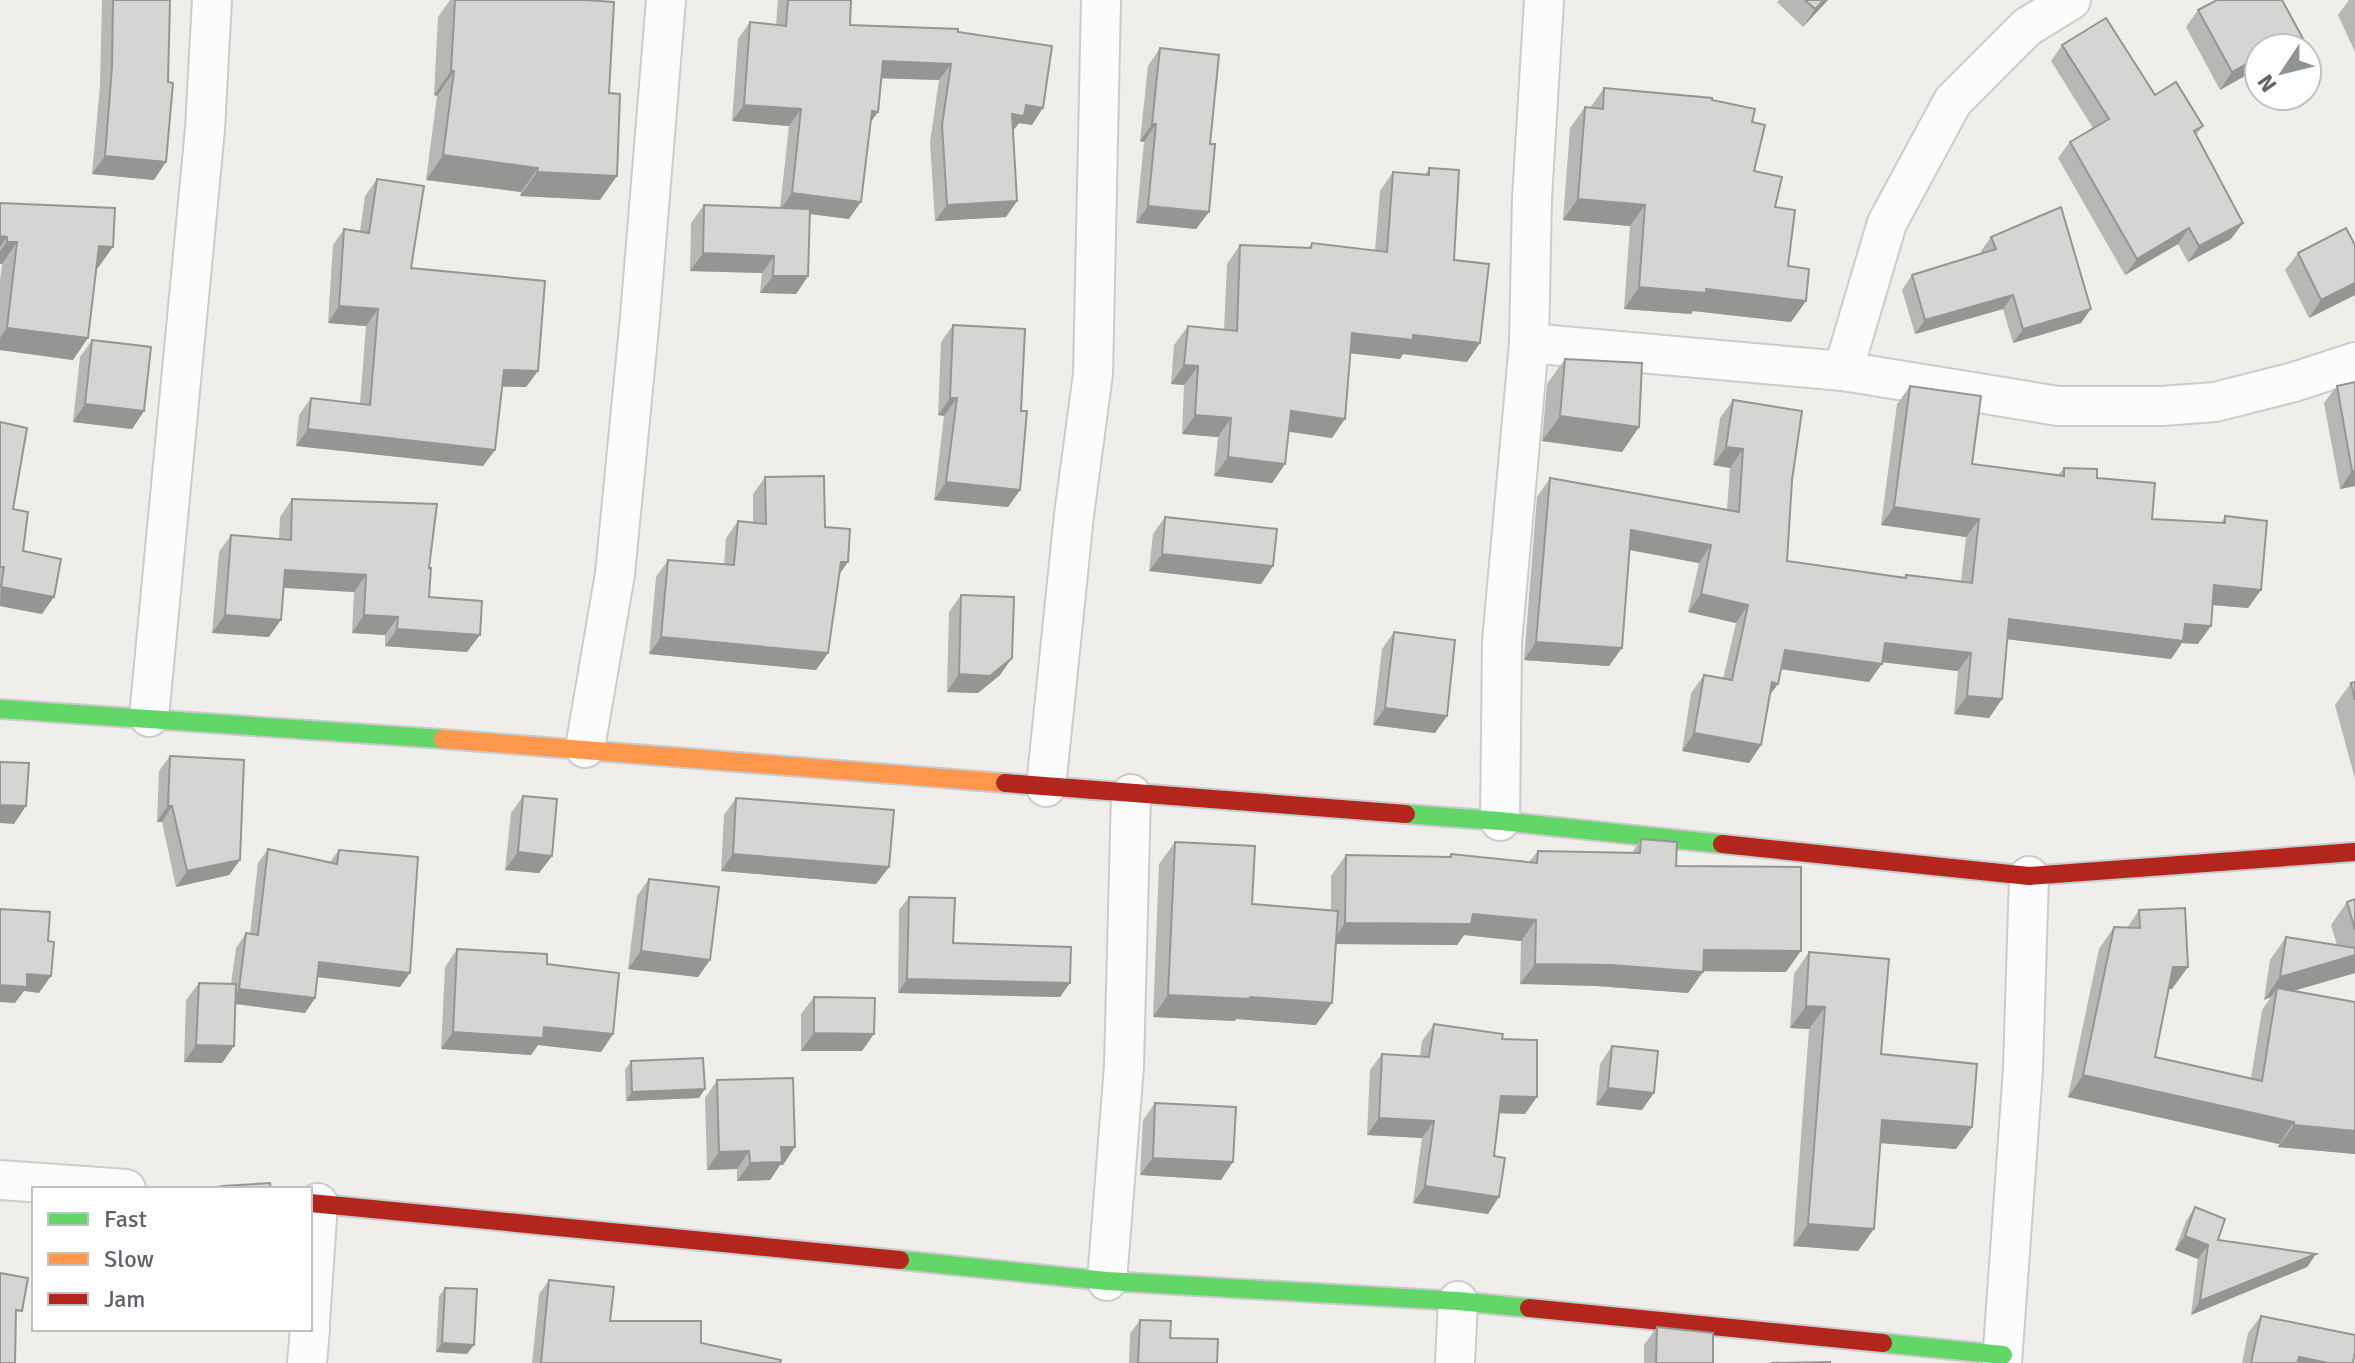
<svg xmlns="http://www.w3.org/2000/svg" width="2355" height="1363" font-family="Signika,sans-serif">
  <rect width="100%" height="100%" fill="#efeeea"/>
  <g fill="none" stroke-linecap="round" stroke-linejoin="round">
    <defs>
      <g id="street">
        <path d="M 1529,343 L 1843,371 L 2058,406 L 2162,406 L 2215,402 L 2294,382 L 2355,362"/>
        <path d="M 1843,371 L 1887,223 L 1953,101 L 2027,27 L 2071,0"/>
        <path d="M 149,717 L 205,129 L 212,0"/>
        <path d="M 585,748 L 615,574 L 640,317 L 666,0"/>
        <path d="M 1046,787 L 1074,515 L 1093,374 L 1101,0"/>
        <path d="M 1500,821 L 1502,642 L 1529,343 L 1532,198 L 1544,0"/>
        <path d="M 0,1180 L 126,1189"/>
        <path d="M 1107,1281 L 1124,1066 L 1131,794"/>
        <path d="M 310,1322 L 318,1203"/>
        <path d="M 307,1363 L 310,1329"/>
        <path d="M 1455,1363 L 1458,1301"/>
        <path d="M 2002,1363 L 2023,1069 L 2029,876"/>
      </g>
      <g id="fast">
        <path d="M 0,709 L 443,739"/>
        <path d="M 1406,814 L 1500,821 L 1722,844"/>
        <path d="M 900,1260 L 1107,1281 L 1458,1301 L 1529,1308"/>
        <path d="M 1883,1343 L 2003,1355"/>
      </g>
      <path id="slow" d="M 443,739 L 1005,783"/>
      <g id="jam">
        <path d="M 1005,783 L 1406,814"/>
        <path d="M 1722,844 L 2029,876 L 2355,852"/>
        <path d="M 310,1203 L 900,1260"/>
        <path d="M 1529,1308 L 1883,1343"/>
      </g>
    </defs>
    <use href="#street" stroke="#cbcccc" stroke-width="42"/>
    <use href="#fast" stroke="#cacacb" stroke-width="22"/>
    <use href="#slow" stroke="#cacacb" stroke-width="22"/>
    <use href="#jam" stroke="#cacacb" stroke-width="22"/>
    <use href="#street" stroke="#fdfcfc" stroke-width="38"/>
    <use href="#fast" stroke="#63d668" stroke-width="18"/>
    <use href="#slow" stroke="#ff974d" stroke-width="18"/>
    <use href="#jam" stroke="#b3261e" stroke-width="18"/>
  </g>
  <g fill="#b8b7b5">
    <path d="M 102,0 L 170,0 L 154,180 L 92,174 L 100,85 Z"/>
    <path d="M 450,0 L 585,0 L 600,200 L 520,196 L 521,192 L 426,180 L 437,96 L 434,95 L 438,17 Z"/>
    <path d="M 778,0 L 851,0 L 850,25 L 958,32 L 1032,125 L 1019,123 L 1013,131 L 1017,201 L 1006,217 L 935,221 L 930,142 L 939,80 L 882,78 L 878,112 L 870,123 L 849,219 L 810,214 L 808,276 L 796,294 L 760,293 L 762,273 L 690,271 L 691,223 L 704,205 L 780,208 L 789,126 L 732,121 L 738,39 L 750,22 L 776,25 Z"/>
    <path d="M 1779,0 L 1828,0 L 1803,27 L 1777,2 Z"/>
    <path d="M 2217,0 L 2282,0 L 2320,70 L 2308,87 L 2307,87 L 2307,48 L 2259,48 L 2259,68 L 2220,90 L 2186,27 L 2198,10 Z"/>
    <path d="M 2349,0 L 2355,0 L 2355,52 L 2338,15 Z"/>
    <path d="M 2062,45 L 2155,95 L 2203,126 L 2196,135 L 2231,239 L 2188,262 L 2178,244 L 2125,275 L 2058,158 L 2070,142 L 2093,128 L 2051,61 Z"/>
    <path d="M 1160,48 L 1210,144 L 1196,229 L 1136,223 L 1144,142 L 1140,141 L 1148,66 Z"/>
    <path d="M 1604,88 L 1712,100 L 1752,122 L 1754,171 L 1775,207 L 1788,266 L 1806,301 L 1791,322 L 1693,311 L 1691,314 L 1624,309 L 1630,226 L 1563,220 L 1570,128 L 1585,107 L 1590,108 Z"/>
    <path d="M 2275,96 L 2291,96 L 2278,103 Z"/>
    <path d="M 1429,168 L 1454,260 L 1467,362 L 1403,354 L 1400,359 L 1351,353 L 1332,438 L 1288,431 L 1285,464 L 1272,483 L 1214,476 L 1218,437 L 1182,434 L 1184,385 L 1171,384 L 1174,345 L 1188,326 L 1224,330 L 1227,264 L 1240,245 L 1308,248 L 1312,243 L 1375,251 L 1380,191 L 1393,172 L 1425,175 Z"/>
    <path d="M 377,179 L 411,268 L 538,371 L 526,387 L 502,387 L 495,450 L 483,466 L 296,446 L 299,415 L 311,398 L 360,404 L 366,326 L 328,323 L 333,245 L 344,229 L 360,231 L 365,196 Z"/>
    <path d="M 0,203 L 98,268 L 96,268 L 73,360 L 0,350 L 0,281 L 2,264 L 0,264 Z"/>
    <path d="M 1991,237 L 2081,323 L 2013,343 L 2003,309 L 1915,334 L 1902,290 L 1912,275 L 1982,254 L 1981,251 Z"/>
    <path d="M 2298,253 L 2355,295 L 2309,318 L 2285,270 Z"/>
    <path d="M 953,325 L 1021,411 L 1020,490 L 1008,507 L 934,500 L 944,416 L 938,415 L 941,342 Z"/>
    <path d="M 92,340 L 144,411 L 132,429 L 73,422 L 80,357 Z"/>
    <path d="M 1565,359 L 1639,427 L 1622,452 L 1542,441 L 1547,384 Z"/>
    <path d="M 1910,386 L 1972,464 L 2058,475 L 2064,468 L 2097,478 L 2152,519 L 2221,523 L 2225,516 L 2261,590 L 2248,608 L 2212,605 L 2198,644 L 2182,643 L 2171,659 L 2007,639 L 2002,699 L 1989,718 L 1954,714 L 1958,671 L 1882,662 L 1869,682 L 1781,669 L 1770,695 L 1761,745 L 1749,763 L 1682,751 L 1691,693 L 1704,675 L 1723,679 L 1736,623 L 1688,612 L 1699,563 L 1630,550 L 1609,666 L 1524,660 L 1537,497 L 1550,478 L 1727,510 L 1730,468 L 1713,465 L 1720,418 L 1733,400 L 1792,480 L 1787,561 L 1904,578 L 1906,575 L 1961,581 L 1966,537 L 1881,525 L 1897,404 Z"/>
    <path d="M 2337,386 L 2355,486 L 2340,489 L 2324,403 Z"/>
    <path d="M 0,422 L 13,509 L 23,551 L 42,614 L 0,606 Z"/>
    <path d="M 765,477 L 825,527 L 839,576 L 828,653 L 816,670 L 649,654 L 656,577 L 668,560 L 724,565 L 726,538 L 738,521 L 753,523 L 753,494 Z"/>
    <path d="M 292,499 L 429,568 L 429,597 L 467,652 L 385,646 L 385,635 L 352,633 L 354,592 L 283,588 L 269,637 L 212,633 L 219,552 L 231,535 L 279,539 L 280,517 Z"/>
    <path d="M 1165,517 L 1273,566 L 1261,584 L 1149,571 L 1153,534 Z"/>
    <path d="M 961,595 L 1000,675 L 978,693 L 947,692 L 949,612 Z"/>
    <path d="M 1394,632 L 1447,716 L 1435,733 L 1373,725 L 1382,649 Z"/>
    <path d="M 2355,682 L 2355,779 L 2335,705 L 2351,683 Z"/>
    <path d="M 170,756 L 240,860 L 229,875 L 176,887 L 162,822 L 157,822 L 159,771 Z"/>
    <path d="M 523,796 L 552,856 L 539,873 L 505,870 L 511,813 Z"/>
    <path d="M 736,798 L 889,867 L 876,884 L 721,871 L 724,815 Z"/>
    <path d="M 1641,839 L 1676,866 L 1786,972 L 1703,971 L 1688,993 L 1597,986 L 1520,984 L 1521,941 L 1464,935 L 1457,945 L 1336,944 L 1316,1025 L 1236,1019 L 1235,1021 L 1153,1017 L 1159,864 L 1175,842 L 1252,904 L 1331,910 L 1331,876 L 1346,855 L 1449,857 L 1451,854 L 1529,862 L 1538,851 L 1632,853 Z"/>
    <path d="M 268,849 L 330,862 L 339,850 L 400,987 L 317,977 L 315,998 L 305,1013 L 235,1004 L 234,1046 L 222,1063 L 184,1062 L 186,1000 L 199,983 L 231,984 L 236,948 L 246,933 L 250,934 L 258,863 Z"/>
    <path d="M 649,879 L 710,960 L 698,977 L 628,969 L 637,896 Z"/>
    <path d="M 909,897 L 953,943 L 1060,997 L 898,993 L 899,910 Z"/>
    <path d="M 2355,899 L 2355,973 L 2293,991 L 2355,1154 L 2278,1147 L 2279,1144 L 2068,1097 L 2099,949 L 2114,927 L 2127,928 L 2139,910 L 2172,989 L 2169,989 L 2155,1057 L 2251,1078 L 2262,1010 L 2271,997 L 2264,1000 L 2270,960 L 2286,937 L 2337,945 L 2331,925 L 2347,902 Z"/>
    <path d="M 457,949 L 547,964 L 613,1034 L 601,1052 L 538,1045 L 531,1055 L 441,1049 L 445,967 Z"/>
    <path d="M 1809,952 L 1881,1054 L 1972,1127 L 1956,1149 L 1880,1143 L 1858,1251 L 1793,1246 L 1809,1029 L 1790,1028 L 1794,974 Z"/>
    <path d="M 814,997 L 862,1051 L 801,1051 L 801,1014 Z"/>
    <path d="M 1434,1024 L 1502,1039 L 1525,1114 L 1499,1113 L 1488,1214 L 1413,1203 L 1422,1138 L 1367,1135 L 1370,1070 L 1382,1054 L 1420,1056 L 1422,1041 Z"/>
    <path d="M 1612,1046 L 1642,1110 L 1596,1105 L 1600,1064 Z"/>
    <path d="M 631,1061 L 699,1098 L 626,1101 L 625,1070 Z"/>
    <path d="M 717,1080 L 783,1165 L 780,1165 L 770,1180 L 737,1181 L 737,1169 L 707,1170 L 705,1098 Z"/>
    <path d="M 1155,1103 L 1221,1180 L 1140,1175 L 1143,1120 Z"/>
    <path d="M 2195,1207 L 2218,1240 L 2316,1254 L 2307,1267 L 2191,1315 L 2198,1259 L 2175,1250 L 2186,1221 Z"/>
    <path d="M 549,1280 L 610,1321 L 780,1363 L 532,1363 L 539,1294 Z"/>
    <path d="M 445,1288 L 467,1354 L 436,1352 L 439,1296 Z"/>
    <path d="M 2261,1316 L 2353,1363 L 2242,1363 L 2248,1333 Z"/>
    <path d="M 1140,1320 L 1170,1338 L 1217,1363 L 1129,1363 L 1130,1334 Z"/>
    <path d="M 1657,1327 L 1713,1363 L 1644,1363 L 1644,1345 Z"/>
  </g>
  <g fill="#969594">
    <path d="M 1824,0 L 1828,0 L 1803,27 L 1815,9 Z"/>
    <path d="M 2259,57 L 2259,68 L 2220,90 L 2232,72 Z"/>
    <path d="M 883,61 L 951,64 L 939,80 L 872,78 Z"/>
    <path d="M 2320,70 L 2308,87 L 2307,87 L 2307,77 Z"/>
    <path d="M 451,71 L 454,71 L 437,96 L 434,95 Z"/>
    <path d="M 2283,96 L 2291,96 L 2278,103 Z"/>
    <path d="M 744,105 L 801,109 L 789,126 L 732,121 Z"/>
    <path d="M 1026,105 L 1043,108 L 1032,125 L 1019,123 L 1012,132 L 1012,114 Z"/>
    <path d="M 872,111 L 878,112 L 866,128 Z"/>
    <path d="M 1152,124 L 1156,124 L 1144,142 L 1140,141 Z"/>
    <path d="M 443,155 L 538,168 L 521,192 L 426,180 Z"/>
    <path d="M 105,156 L 166,162 L 154,180 L 92,174 Z"/>
    <path d="M 537,172 L 617,176 L 600,200 L 520,196 Z"/>
    <path d="M 792,193 L 861,202 L 849,219 L 780,210 Z"/>
    <path d="M 1578,199 L 1645,205 L 1630,226 L 1563,220 Z"/>
    <path d="M 1017,201 L 1006,217 L 935,221 L 947,205 Z"/>
    <path d="M 1148,206 L 1209,212 L 1196,229 L 1136,223 Z"/>
    <path d="M 2243,223 L 2231,239 L 2188,262 L 2199,246 Z"/>
    <path d="M 2189,228 L 2178,244 L 2125,275 L 2137,259 Z"/>
    <path d="M 0,236 L 7,237 L 0,247 Z"/>
    <path d="M 7,242 L 17,242 L 2,264 L 0,264 L 0,251 Z"/>
    <path d="M 99,246 L 113,247 L 98,268 L 84,267 Z"/>
    <path d="M 703,253 L 774,256 L 762,273 L 690,271 Z"/>
    <path d="M 773,276 L 808,276 L 796,294 L 760,293 Z"/>
    <path d="M 2355,283 L 2355,295 L 2309,318 L 2321,300 Z"/>
    <path d="M 1639,287 L 1706,289 L 1806,301 L 1791,322 L 1693,311 L 1691,314 L 1624,309 Z"/>
    <path d="M 2013,295 L 2003,309 L 1915,334 L 1925,320 Z"/>
    <path d="M 339,306 L 378,309 L 366,326 L 328,323 Z"/>
    <path d="M 2091,309 L 2081,323 L 2013,343 L 2023,329 Z"/>
    <path d="M 7,328 L 88,338 L 73,360 L 0,350 L 0,338 Z"/>
    <path d="M 1352,333 L 1413,335 L 1480,343 L 1467,362 L 1403,354 L 1400,359 L 1339,352 Z"/>
    <path d="M 1184,365 L 1198,366 L 1184,385 L 1171,384 Z"/>
    <path d="M 504,370 L 538,371 L 526,387 L 492,386 Z"/>
    <path d="M 950,398 L 957,398 L 944,416 L 938,415 Z"/>
    <path d="M 85,404 L 144,411 L 132,429 L 73,422 Z"/>
    <path d="M 1291,411 L 1345,419 L 1332,438 L 1277,430 Z"/>
    <path d="M 1195,415 L 1231,418 L 1218,437 L 1182,434 Z"/>
    <path d="M 1560,416 L 1639,427 L 1622,452 L 1542,441 Z"/>
    <path d="M 308,429 L 495,450 L 483,466 L 296,446 Z"/>
    <path d="M 1726,447 L 1743,449 L 1730,468 L 1713,465 Z"/>
    <path d="M 1228,457 L 1285,464 L 1272,483 L 1214,476 Z"/>
    <path d="M 2352,471 L 2355,471 L 2355,486 L 2340,489 Z"/>
    <path d="M 946,482 L 1020,490 L 1008,507 L 934,500 Z"/>
    <path d="M 1894,507 L 1979,519 L 1966,537 L 1881,525 Z"/>
    <path d="M 1631,530 L 1711,545 L 1699,563 L 1619,548 Z"/>
    <path d="M 1162,554 L 1273,566 L 1261,584 L 1149,571 Z"/>
    <path d="M 841,562 L 848,562 L 836,579 Z"/>
    <path d="M 285,570 L 366,575 L 354,592 L 272,587 Z"/>
    <path d="M 2214,585 L 2261,590 L 2248,608 L 2201,604 Z"/>
    <path d="M 1,587 L 54,597 L 42,614 L 0,606 Z"/>
    <path d="M 1701,594 L 1748,605 L 1736,623 L 1688,612 Z"/>
    <path d="M 225,615 L 281,620 L 269,637 L 212,633 Z"/>
    <path d="M 364,615 L 398,617 L 385,635 L 352,633 Z"/>
    <path d="M 2009,619 L 2185,624 L 2211,626 L 2198,644 L 2182,643 L 2171,659 L 1997,638 Z"/>
    <path d="M 397,629 L 480,635 L 467,652 L 385,646 Z"/>
    <path d="M 661,637 L 828,653 L 816,670 L 649,654 Z"/>
    <path d="M 1536,642 L 1622,648 L 1609,666 L 1524,660 Z"/>
    <path d="M 1885,643 L 1971,653 L 1958,671 L 1872,661 Z"/>
    <path d="M 1785,650 L 1882,664 L 1869,682 L 1772,668 Z"/>
    <path d="M 1012,658 L 1000,675 L 978,693 L 947,692 L 959,674 Z"/>
    <path d="M 1772,682 L 1778,684 L 1765,702 Z"/>
    <path d="M 1967,696 L 2002,699 L 1989,718 L 1954,714 Z"/>
    <path d="M 1385,708 L 1447,716 L 1435,733 L 1373,725 Z"/>
    <path d="M 1694,733 L 1761,745 L 1749,763 L 1682,751 Z"/>
    <path d="M 0,805 L 26,806 L 14,824 L 0,823 Z"/>
    <path d="M 168,806 L 172,806 L 162,822 L 157,822 Z"/>
    <path d="M 518,852 L 552,856 L 539,873 L 505,870 Z"/>
    <path d="M 733,854 L 889,867 L 876,884 L 721,871 Z"/>
    <path d="M 240,860 L 229,875 L 176,887 L 187,871 Z"/>
    <path d="M 1473,914 L 1536,920 L 1521,941 L 1464,935 L 1457,945 L 1331,944 L 1345,923 Z"/>
    <path d="M 1704,950 L 1801,951 L 1786,972 L 1690,971 Z"/>
    <path d="M 641,951 L 710,960 L 698,977 L 628,969 Z"/>
    <path d="M 2355,955 L 2355,973 L 2276,996 L 2277,988 L 2271,997 L 2264,1000 L 2280,977 Z"/>
    <path d="M 319,962 L 410,973 L 400,987 L 309,976 Z"/>
    <path d="M 1535,964 L 1611,965 L 1703,972 L 1688,993 L 1597,986 L 1520,984 Z"/>
    <path d="M 2173,967 L 2188,967 L 2172,989 L 2158,989 Z"/>
    <path d="M 27,974 L 51,976 L 39,993 L 24,991 L 15,1003 L 0,1002 L 0,985 Z"/>
    <path d="M 907,979 L 1070,983 L 1060,997 L 898,993 Z"/>
    <path d="M 239,989 L 315,998 L 305,1013 L 229,1003 Z"/>
    <path d="M 1168,995 L 1250,997 L 1332,1003 L 1316,1025 L 1236,1019 L 1235,1021 L 1153,1017 Z"/>
    <path d="M 1806,1006 L 1825,1007 L 1809,1029 L 1790,1028 Z"/>
    <path d="M 544,1027 L 613,1034 L 601,1052 L 538,1045 L 531,1055 L 441,1049 L 453,1032 Z"/>
    <path d="M 814,1033 L 874,1034 L 862,1051 L 801,1051 Z"/>
    <path d="M 196,1045 L 234,1046 L 222,1063 L 184,1062 Z"/>
    <path d="M 2083,1075 L 2294,1122 L 2279,1144 L 2068,1097 Z"/>
    <path d="M 1608,1088 L 1654,1093 L 1642,1110 L 1596,1105 Z"/>
    <path d="M 705,1089 L 699,1098 L 626,1101 L 632,1092 Z"/>
    <path d="M 1501,1096 L 1537,1097 L 1525,1114 L 1489,1113 Z"/>
    <path d="M 1379,1118 L 1434,1121 L 1422,1138 L 1367,1135 Z"/>
    <path d="M 1882,1120 L 1972,1127 L 1956,1149 L 1867,1142 Z"/>
    <path d="M 2294,1125 L 2355,1131 L 2355,1154 L 2278,1147 Z"/>
    <path d="M 781,1147 L 795,1147 L 783,1165 L 780,1165 L 770,1180 L 737,1181 L 750,1163 Z"/>
    <path d="M 749,1151 L 737,1169 L 707,1170 L 719,1152 Z"/>
    <path d="M 1153,1158 L 1233,1162 L 1221,1180 L 1140,1175 Z"/>
    <path d="M 1425,1186 L 1499,1197 L 1488,1214 L 1413,1203 Z"/>
    <path d="M 1808,1224 L 1874,1229 L 1858,1251 L 1793,1246 Z"/>
    <path d="M 2185,1236 L 2208,1245 L 2198,1259 L 2175,1250 Z"/>
    <path d="M 2316,1254 L 2307,1267 L 2191,1315 L 2200,1301 Z"/>
    <path d="M 442,1343 L 474,1345 L 467,1354 L 436,1352 Z"/>
    <path d="M 2299,1357 L 2328,1363 L 2294,1363 Z"/>
  </g>
  <g fill="#d6d5d3" stroke="#969594" stroke-width="2">
    <path d="M 113,0 L 170,0 L 168,82 L 173,83 L 166,162 L 105,156 L 112,67 Z"/>
    <path d="M 455,0 L 585,0 L 614,2 L 609,93 L 620,94 L 617,176 L 537,172 L 538,168 L 443,155 L 454,71 L 451,71 Z"/>
    <path d="M 788,0 L 851,0 L 850,25 L 958,29 L 958,32 L 1052,46 L 1043,108 L 1026,105 L 1024,116 L 1012,114 L 1017,201 L 947,205 L 942,125 L 951,64 L 883,61 L 878,112 L 872,111 L 861,202 L 792,193 L 801,109 L 744,105 L 750,22 L 786,26 Z"/>
    <path d="M 1805,0 L 1824,0 L 1815,9 Z"/>
    <path d="M 2217,0 L 2282,0 L 2320,70 L 2307,77 L 2307,48 L 2259,48 L 2259,57 L 2232,72 L 2198,10 Z"/>
    <path d="M 2106,18 L 2155,95 L 2176,82 L 2203,126 L 2194,131 L 2243,223 L 2199,246 L 2189,228 L 2137,259 L 2070,142 L 2109,119 L 2062,45 Z"/>
    <path d="M 1160,48 L 1219,55 L 1210,144 L 1215,144 L 1209,212 L 1148,206 L 1156,124 L 1152,124 Z"/>
    <path d="M 1604,88 L 1712,98 L 1712,100 L 1755,109 L 1752,122 L 1765,125 L 1754,171 L 1782,177 L 1775,207 L 1795,210 L 1788,266 L 1809,269 L 1806,301 L 1706,289 L 1706,293 L 1639,287 L 1645,205 L 1578,199 L 1585,107 L 1603,109 Z"/>
    <path d="M 1429,168 L 1459,170 L 1454,260 L 1489,264 L 1480,343 L 1413,335 L 1413,340 L 1352,333 L 1345,419 L 1291,411 L 1285,464 L 1228,457 L 1231,418 L 1195,415 L 1198,366 L 1184,365 L 1188,326 L 1237,331 L 1240,245 L 1311,248 L 1312,243 L 1387,252 L 1393,172 L 1429,175 Z"/>
    <path d="M 377,179 L 424,186 L 411,268 L 545,281 L 538,371 L 504,370 L 495,450 L 308,429 L 311,398 L 370,405 L 378,309 L 339,306 L 344,229 L 369,233 Z"/>
    <path d="M 0,203 L 115,208 L 113,247 L 99,246 L 88,338 L 7,328 L 17,242 L 7,242 L 7,237 L 0,236 Z"/>
    <path d="M 704,205 L 810,209 L 808,276 L 773,276 L 774,256 L 703,253 Z"/>
    <path d="M 2061,207 L 2091,309 L 2023,329 L 2013,295 L 1925,320 L 1912,275 L 1996,249 L 1991,237 Z"/>
    <path d="M 2346,228 L 2355,245 L 2355,283 L 2321,300 L 2298,253 Z"/>
    <path d="M 953,325 L 1025,329 L 1021,411 L 1027,411 L 1020,490 L 946,482 L 957,398 L 950,398 Z"/>
    <path d="M 92,340 L 151,347 L 144,411 L 85,404 Z"/>
    <path d="M 1565,359 L 1642,363 L 1639,427 L 1560,416 Z"/>
    <path d="M 2355,382 L 2355,471 L 2352,471 L 2337,386 Z"/>
    <path d="M 1910,386 L 1981,396 L 1972,464 L 2064,476 L 2064,468 L 2097,469 L 2097,478 L 2155,483 L 2152,519 L 2225,523 L 2225,516 L 2267,521 L 2261,590 L 2214,585 L 2211,626 L 2185,624 L 2183,641 L 2009,619 L 2002,699 L 1967,696 L 1971,653 L 1885,643 L 1882,664 L 1785,650 L 1778,684 L 1772,682 L 1761,745 L 1694,733 L 1704,675 L 1732,680 L 1748,605 L 1701,594 L 1711,545 L 1631,530 L 1622,648 L 1536,642 L 1550,478 L 1739,512 L 1743,449 L 1726,447 L 1733,400 L 1802,411 L 1792,480 L 1787,561 L 1906,578 L 1906,575 L 1972,583 L 1979,519 L 1894,507 Z"/>
    <path d="M 0,422 L 27,428 L 13,509 L 28,512 L 23,551 L 61,559 L 54,597 L 1,587 L 4,567 L 0,567 Z"/>
    <path d="M 824,476 L 825,527 L 850,529 L 848,562 L 841,562 L 828,653 L 661,637 L 668,560 L 734,565 L 738,521 L 766,524 L 765,477 Z"/>
    <path d="M 292,499 L 437,504 L 429,568 L 431,568 L 429,597 L 482,601 L 480,635 L 397,629 L 398,617 L 364,615 L 366,575 L 285,570 L 281,620 L 225,615 L 231,535 L 291,540 Z"/>
    <path d="M 1165,517 L 1277,529 L 1273,566 L 1162,554 Z"/>
    <path d="M 961,595 L 1014,597 L 1012,658 L 990,676 L 959,674 Z"/>
    <path d="M 1394,632 L 1455,640 L 1447,716 L 1385,708 Z"/>
    <path d="M 2355,682 L 2355,700 L 2351,683 Z"/>
    <path d="M 170,756 L 244,760 L 240,860 L 187,871 L 172,806 L 168,806 Z"/>
    <path d="M 0,762 L 29,763 L 26,806 L 0,805 Z"/>
    <path d="M 523,796 L 557,799 L 552,856 L 518,852 Z"/>
    <path d="M 736,798 L 894,810 L 889,867 L 733,854 Z"/>
    <path d="M 1641,839 L 1677,842 L 1676,866 L 1801,867 L 1801,951 L 1704,950 L 1703,972 L 1611,965 L 1535,964 L 1536,920 L 1473,914 L 1471,924 L 1345,923 L 1346,855 L 1451,857 L 1451,854 L 1537,863 L 1538,851 L 1640,853 Z"/>
    <path d="M 1175,842 L 1255,846 L 1252,904 L 1338,911 L 1332,1003 L 1250,997 L 1250,999 L 1168,995 Z"/>
    <path d="M 268,849 L 337,864 L 339,850 L 418,857 L 410,973 L 319,962 L 315,998 L 239,989 L 246,933 L 258,935 Z"/>
    <path d="M 649,879 L 719,887 L 710,960 L 641,951 Z"/>
    <path d="M 909,897 L 955,898 L 953,943 L 1071,947 L 1070,983 L 907,979 Z"/>
    <path d="M 2355,899 L 2355,930 L 2347,902 Z"/>
    <path d="M 2185,908 L 2188,967 L 2173,967 L 2155,1057 L 2262,1081 L 2277,988 L 2355,1002 L 2355,1131 L 2294,1125 L 2294,1122 L 2083,1075 L 2114,927 L 2140,928 L 2139,910 Z"/>
    <path d="M 0,909 L 50,912 L 48,941 L 54,942 L 51,976 L 27,974 L 27,987 L 0,985 Z"/>
    <path d="M 2286,937 L 2355,948 L 2355,955 L 2280,977 Z"/>
    <path d="M 457,949 L 547,954 L 547,964 L 619,973 L 613,1034 L 544,1027 L 543,1038 L 453,1032 Z"/>
    <path d="M 1809,952 L 1889,959 L 1881,1054 L 1977,1064 L 1972,1127 L 1882,1120 L 1874,1229 L 1808,1224 L 1825,1007 L 1806,1006 Z"/>
    <path d="M 199,983 L 236,984 L 234,1046 L 196,1045 Z"/>
    <path d="M 814,997 L 875,998 L 874,1034 L 814,1033 Z"/>
    <path d="M 1434,1024 L 1503,1034 L 1502,1039 L 1537,1040 L 1537,1097 L 1501,1096 L 1494,1156 L 1505,1158 L 1499,1197 L 1425,1186 L 1434,1121 L 1379,1118 L 1382,1054 L 1429,1057 Z"/>
    <path d="M 1612,1046 L 1658,1051 L 1654,1093 L 1608,1088 Z"/>
    <path d="M 703,1058 L 705,1089 L 632,1092 L 631,1061 Z"/>
    <path d="M 793,1078 L 795,1147 L 781,1147 L 782,1162 L 750,1163 L 749,1151 L 719,1152 L 717,1080 Z"/>
    <path d="M 1155,1103 L 1236,1107 L 1233,1162 L 1153,1158 Z"/>
    <path d="M 270,1183 L 271,1189 L 204,1189 L 223,1186 Z"/>
    <path d="M 2195,1207 L 2225,1219 L 2218,1240 L 2316,1254 L 2200,1301 L 2208,1245 L 2185,1236 Z"/>
    <path d="M 0,1273 L 28,1278 L 22,1311 L 16,1310 L 15,1363 L 0,1363 Z"/>
    <path d="M 549,1280 L 614,1287 L 610,1321 L 701,1321 L 701,1343 L 781,1360 L 780,1363 L 541,1363 Z"/>
    <path d="M 445,1288 L 477,1289 L 474,1345 L 442,1343 Z"/>
    <path d="M 2261,1316 L 2355,1335 L 2355,1352 L 2353,1363 L 2328,1363 L 2299,1357 L 2297,1363 L 2251,1363 Z"/>
    <path d="M 1140,1320 L 1171,1321 L 1170,1338 L 1218,1339 L 1217,1363 L 1138,1363 Z"/>
    <path d="M 1657,1327 L 1713,1333 L 1713,1363 L 1656,1363 Z"/>
    <path d="M 1830,1362 L 1830,1363 L 1771,1363 Z"/>
  </g>
  <rect x="32" y="1187" width="280" height="144" fill="#ffffff" stroke="#bfc1c3" stroke-width="2"/>
  <rect x="48" y="1213" width="40" height="12" fill="#63d668" stroke="#bfc1c3" stroke-width="2"/>
  <text x="104" y="1227" font-size="24" fill="#5f6368">Fast</text>
  <rect x="48" y="1253" width="40" height="12" fill="#ff974d" stroke="#bfc1c3" stroke-width="2"/>
  <text x="104" y="1267" font-size="24" fill="#5f6368">Slow</text>
  <rect x="48" y="1293" width="40" height="12" fill="#b3261e" stroke="#bfc1c3" stroke-width="2"/>
  <text x="104" y="1307" font-size="24" fill="#5f6368">Jam</text>
  <g transform="translate(2283 72) rotate(235)"><circle r="38" fill="#ffffff" stroke="#bfc1c3" stroke-width="2"/>
  <path d="M0-6L14 30L0 20L-14 30Z" fill="#919496"/>
  <text y="-12" font-size="22" font-weight="bold" text-anchor="middle" fill="#5f6368">N</text>
  </g>
</svg>
